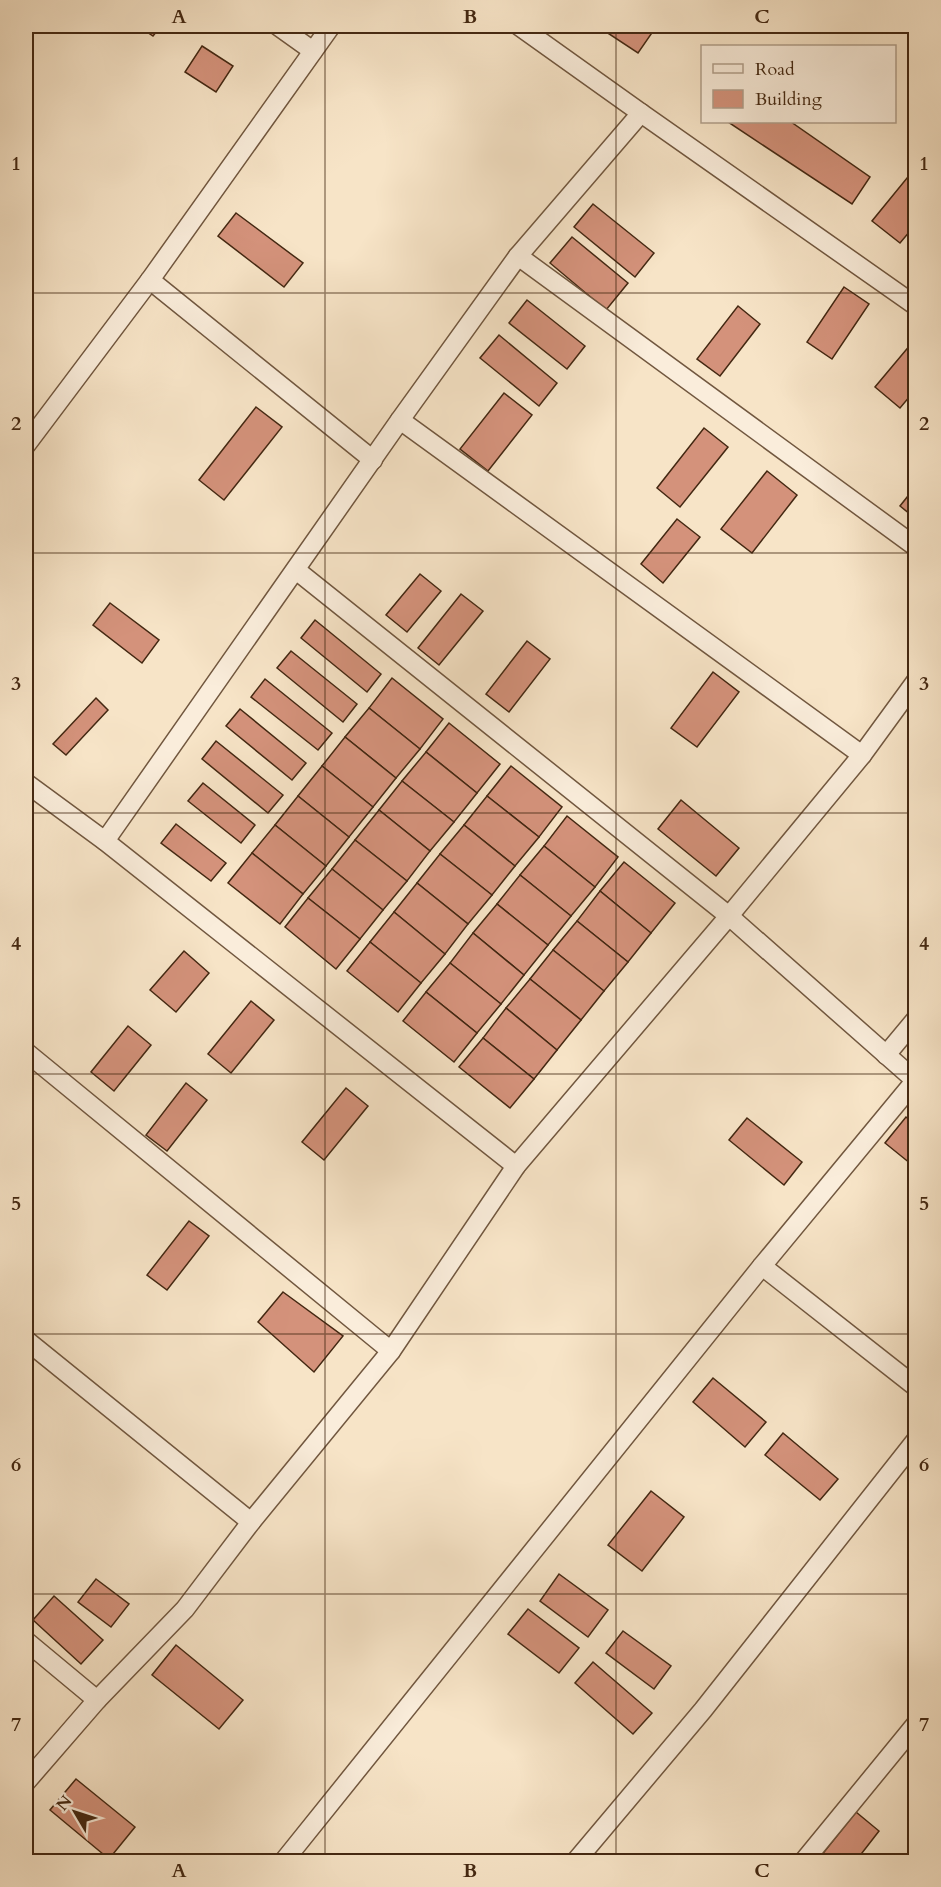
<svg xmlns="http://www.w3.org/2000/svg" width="941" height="1887" font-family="Cardo,serif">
  <rect width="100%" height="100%" fill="#f7e4c7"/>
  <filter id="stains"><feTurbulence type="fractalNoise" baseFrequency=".00333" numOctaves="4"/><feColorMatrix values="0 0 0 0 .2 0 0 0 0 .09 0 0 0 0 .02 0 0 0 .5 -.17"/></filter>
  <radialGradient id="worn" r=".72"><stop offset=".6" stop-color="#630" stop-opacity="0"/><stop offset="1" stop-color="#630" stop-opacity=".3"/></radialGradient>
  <g fill="#d4927b" stroke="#442812" stroke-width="1.5">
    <path d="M 138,26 L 161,26 L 153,36 Z"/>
    <path d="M 597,26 L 653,26 L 656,27 L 638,53 Z"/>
    <path d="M 202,46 L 233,66 L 216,92 L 185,72 Z"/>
    <path d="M 728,122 L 791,122 L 870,177 L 852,204 Z"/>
    <path d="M 916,167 L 916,224 L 900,243 L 872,221 Z"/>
    <path d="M 593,204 L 654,253 L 635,277 L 574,227 Z"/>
    <path d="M 236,213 L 303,263 L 284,287 L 218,236 Z"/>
    <path d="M 572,237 L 628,283 L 606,310 L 550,263 Z"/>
    <path d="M 844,287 L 869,304 L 832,359 L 807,342 Z"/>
    <path d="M 527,300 L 585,346 L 567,369 L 509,323 Z"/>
    <path d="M 738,306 L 760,324 L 720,376 L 697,359 Z"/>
    <path d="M 499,335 L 557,383 L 539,406 L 480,358 Z"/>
    <path d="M 916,338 L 916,389 L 900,408 L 875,387 Z"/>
    <path d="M 504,393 L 532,415 L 488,471 L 460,449 Z"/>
    <path d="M 256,407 L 282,427 L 224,500 L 199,480 Z"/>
    <path d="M 704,428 L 728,447 L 680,507 L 657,488 Z"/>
    <path d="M 767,471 L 797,495 L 752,553 L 721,529 Z"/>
    <path d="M 916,486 L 916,519 L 900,506 Z"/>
    <path d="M 677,519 L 700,537 L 663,583 L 641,564 Z"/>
    <path d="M 420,574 L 441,591 L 407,632 L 386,615 Z"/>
    <path d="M 461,594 L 483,611 L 439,665 L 418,648 Z"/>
    <path d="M 110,603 L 159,640 L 142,663 L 93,625 Z"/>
    <path d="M 315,620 L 381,674 L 367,692 L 301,638 Z"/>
    <path d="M 527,641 L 550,659 L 509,712 L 486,694 Z"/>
    <path d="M 291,651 L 357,704 L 343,722 L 277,668 Z"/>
    <path d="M 713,672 L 739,692 L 697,747 L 671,728 Z"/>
    <path d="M 392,678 L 443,719 L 420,749 L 369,708 Z"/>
    <path d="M 265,679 L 332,733 L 318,750 L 251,697 Z"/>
    <path d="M 96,698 L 108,710 L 66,755 L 53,744 Z"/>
    <path d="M 369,708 L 420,749 L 396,778 L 345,737 Z"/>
    <path d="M 240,709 L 306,763 L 292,780 L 226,726 Z"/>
    <path d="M 449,723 L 500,764 L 477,793 L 426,752 Z"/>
    <path d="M 345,737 L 396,778 L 373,807 L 322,766 Z"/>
    <path d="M 216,741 L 283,795 L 268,813 L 202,759 Z"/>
    <path d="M 426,752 L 477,793 L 454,822 L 402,781 Z"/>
    <path d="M 322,766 L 373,807 L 349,837 L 298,796 Z"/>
    <path d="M 511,766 L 562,807 L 539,837 L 487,796 Z"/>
    <path d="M 402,781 L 454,822 L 430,851 L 379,810 Z"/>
    <path d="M 203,783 L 255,825 L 241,843 L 188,801 Z"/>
    <path d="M 298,796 L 349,837 L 326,866 L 275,825 Z"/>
    <path d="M 487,796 L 539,837 L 515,866 L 464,825 Z"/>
    <path d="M 681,800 L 739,848 L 716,876 L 658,829 Z"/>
    <path d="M 379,810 L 430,851 L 407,881 L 355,840 Z"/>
    <path d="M 567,816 L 618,857 L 595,887 L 544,846 Z"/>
    <path d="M 176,824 L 226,863 L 211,881 L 161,843 Z"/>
    <path d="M 275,825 L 326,866 L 303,894 L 252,853 Z"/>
    <path d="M 464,825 L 515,866 L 492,895 L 440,854 Z"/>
    <path d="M 355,840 L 407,881 L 383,910 L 332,869 Z"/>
    <path d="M 544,846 L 595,887 L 571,916 L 520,875 Z"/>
    <path d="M 252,853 L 303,894 L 280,924 L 228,883 Z"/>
    <path d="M 440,854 L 492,895 L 468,924 L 417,883 Z"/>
    <path d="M 624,862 L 675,903 L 651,933 L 600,891 Z"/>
    <path d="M 332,869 L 383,910 L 360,939 L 308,898 Z"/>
    <path d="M 520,875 L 571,916 L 548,945 L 497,904 Z"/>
    <path d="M 417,883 L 468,924 L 445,954 L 394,912 Z"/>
    <path d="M 600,891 L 651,933 L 628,962 L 577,921 Z"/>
    <path d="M 308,898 L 360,939 L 336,969 L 285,927 Z"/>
    <path d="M 497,904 L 548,945 L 524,975 L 473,933 Z"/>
    <path d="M 394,912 L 445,954 L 421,983 L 370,942 Z"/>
    <path d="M 577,921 L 628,962 L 604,991 L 553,950 Z"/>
    <path d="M 473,933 L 524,975 L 501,1004 L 450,963 Z"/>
    <path d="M 370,942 L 421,983 L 398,1012 L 347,971 Z"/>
    <path d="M 553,950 L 604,991 L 581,1020 L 530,979 Z"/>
    <path d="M 184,951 L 209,973 L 176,1012 L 150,990 Z"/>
    <path d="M 450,963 L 501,1004 L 477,1033 L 426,992 Z"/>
    <path d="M 530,979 L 581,1020 L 557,1050 L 506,1008 Z"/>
    <path d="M 426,992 L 477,1033 L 454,1062 L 403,1021 Z"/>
    <path d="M 251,1001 L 274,1020 L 231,1073 L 208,1054 Z"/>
    <path d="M 506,1008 L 557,1050 L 534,1079 L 483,1038 Z"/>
    <path d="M 128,1026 L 151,1045 L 114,1091 L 91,1072 Z"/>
    <path d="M 483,1038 L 534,1079 L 510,1108 L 459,1067 Z"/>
    <path d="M 186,1083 L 207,1100 L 167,1151 L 146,1135 Z"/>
    <path d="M 346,1088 L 368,1106 L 324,1160 L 302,1142 Z"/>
    <path d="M 906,1117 L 916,1125 L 916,1168 L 885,1143 Z"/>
    <path d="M 747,1118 L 802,1162 L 784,1185 L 729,1140 Z"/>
    <path d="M 189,1221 L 209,1236 L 167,1290 L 147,1275 Z"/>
    <path d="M 283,1292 L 343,1336 L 314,1372 L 258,1322 Z"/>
    <path d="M 713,1378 L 766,1422 L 745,1447 L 693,1402 Z"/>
    <path d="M 783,1433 L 838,1479 L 820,1500 L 765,1455 Z"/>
    <path d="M 651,1491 L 684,1517 L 642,1571 L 608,1545 Z"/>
    <path d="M 559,1574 L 608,1610 L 588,1637 L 540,1601 Z"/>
    <path d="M 96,1579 L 129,1604 L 111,1627 L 78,1602 Z"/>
    <path d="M 54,1596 L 103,1640 L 81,1664 L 33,1620 Z"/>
    <path d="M 528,1609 L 579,1648 L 559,1673 L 508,1634 Z"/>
    <path d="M 623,1631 L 671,1666 L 654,1689 L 606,1653 Z"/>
    <path d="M 176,1645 L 243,1700 L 219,1729 L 152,1675 Z"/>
    <path d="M 593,1662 L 652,1713 L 633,1734 L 575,1683 Z"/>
    <path d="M 76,1779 L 135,1827 L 109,1859 L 50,1810 Z"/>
    <path d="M 856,1812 L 879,1831 L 855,1862 L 816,1862 Z"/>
  </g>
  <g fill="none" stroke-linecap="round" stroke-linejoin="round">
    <defs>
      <g id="street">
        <path d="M 278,26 L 313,51"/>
        <path d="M 519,26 L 641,113 L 916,306"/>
        <path d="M 26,27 L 27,26"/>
        <path d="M 518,256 L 916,547"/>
        <path d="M 150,280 L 373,460"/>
        <path d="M 400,420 L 862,755"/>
        <path d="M 26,445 L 150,280 L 331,26"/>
        <path d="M 296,570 L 729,916 L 916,1081"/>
        <path d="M 26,783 L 105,841 L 516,1166"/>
        <path d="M 105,841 L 400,420 L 518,256 L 641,113"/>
        <path d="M 26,1052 L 391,1351"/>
        <path d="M 886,1055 L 916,1019"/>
        <path d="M 762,1266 L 916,1387"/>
        <path d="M 26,1340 L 251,1522"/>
        <path d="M 26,1641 L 97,1700"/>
        <path d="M 26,1782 L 97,1700 L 185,1609 L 251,1522 L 391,1351 L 516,1166 L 729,916 L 862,755 L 916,681"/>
        <path d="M 283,1862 L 762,1266 L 915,1081"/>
        <path d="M 575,1862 L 703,1710 L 916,1440"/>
        <path d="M 803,1862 L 916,1724"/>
      </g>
    </defs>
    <use href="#street" stroke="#71573f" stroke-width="21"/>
    <use href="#street" stroke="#faeddb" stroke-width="18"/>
  </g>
  <path fill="none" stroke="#442812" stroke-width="1.5" stroke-opacity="0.55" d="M 325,26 L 325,1862M 616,26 L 616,1862M 26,293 L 916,293M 26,553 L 916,553M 26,813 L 916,813M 26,1074 L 916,1074M 26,1334 L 916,1334M 26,1594 L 916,1594"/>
  <rect width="941" height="1887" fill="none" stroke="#f7e4c7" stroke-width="66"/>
  <rect x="701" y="45" width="195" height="78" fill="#faeddb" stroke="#b19e8b" stroke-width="1.5"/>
  <rect x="713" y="64" width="30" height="9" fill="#faeddb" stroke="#b19e8b" stroke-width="1.5"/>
  <text x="755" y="75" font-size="18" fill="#442812">Road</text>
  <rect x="713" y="90" width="30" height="18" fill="#d4927b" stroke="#b19e8b" stroke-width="1.5"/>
  <text x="755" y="105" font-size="18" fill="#442812">Building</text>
  <g transform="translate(75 1812) rotate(309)" stroke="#faeddb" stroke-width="4.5" paint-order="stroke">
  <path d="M0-4.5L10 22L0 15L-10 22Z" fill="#442812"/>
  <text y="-9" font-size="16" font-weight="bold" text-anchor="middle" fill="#442812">N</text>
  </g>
  <rect x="33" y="33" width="875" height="1821" fill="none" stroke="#442812" stroke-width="2"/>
  <g font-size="20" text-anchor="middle" font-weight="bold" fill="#442812">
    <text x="179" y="23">A</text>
    <text x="470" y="23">B</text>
    <text x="762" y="23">C</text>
    <text x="16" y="170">1</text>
    <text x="924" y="170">1</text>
    <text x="16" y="430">2</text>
    <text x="924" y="430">2</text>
    <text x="16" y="690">3</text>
    <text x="924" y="690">3</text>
    <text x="16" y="950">4</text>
    <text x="924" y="950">4</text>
    <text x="16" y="1210">5</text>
    <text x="924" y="1210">5</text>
    <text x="16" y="1471">6</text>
    <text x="924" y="1471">6</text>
    <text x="16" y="1731">7</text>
    <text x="924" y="1731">7</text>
    <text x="179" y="1877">A</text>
    <text x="470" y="1877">B</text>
    <text x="762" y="1877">C</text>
  </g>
  <rect width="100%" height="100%" filter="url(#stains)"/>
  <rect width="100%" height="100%" fill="url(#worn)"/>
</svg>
